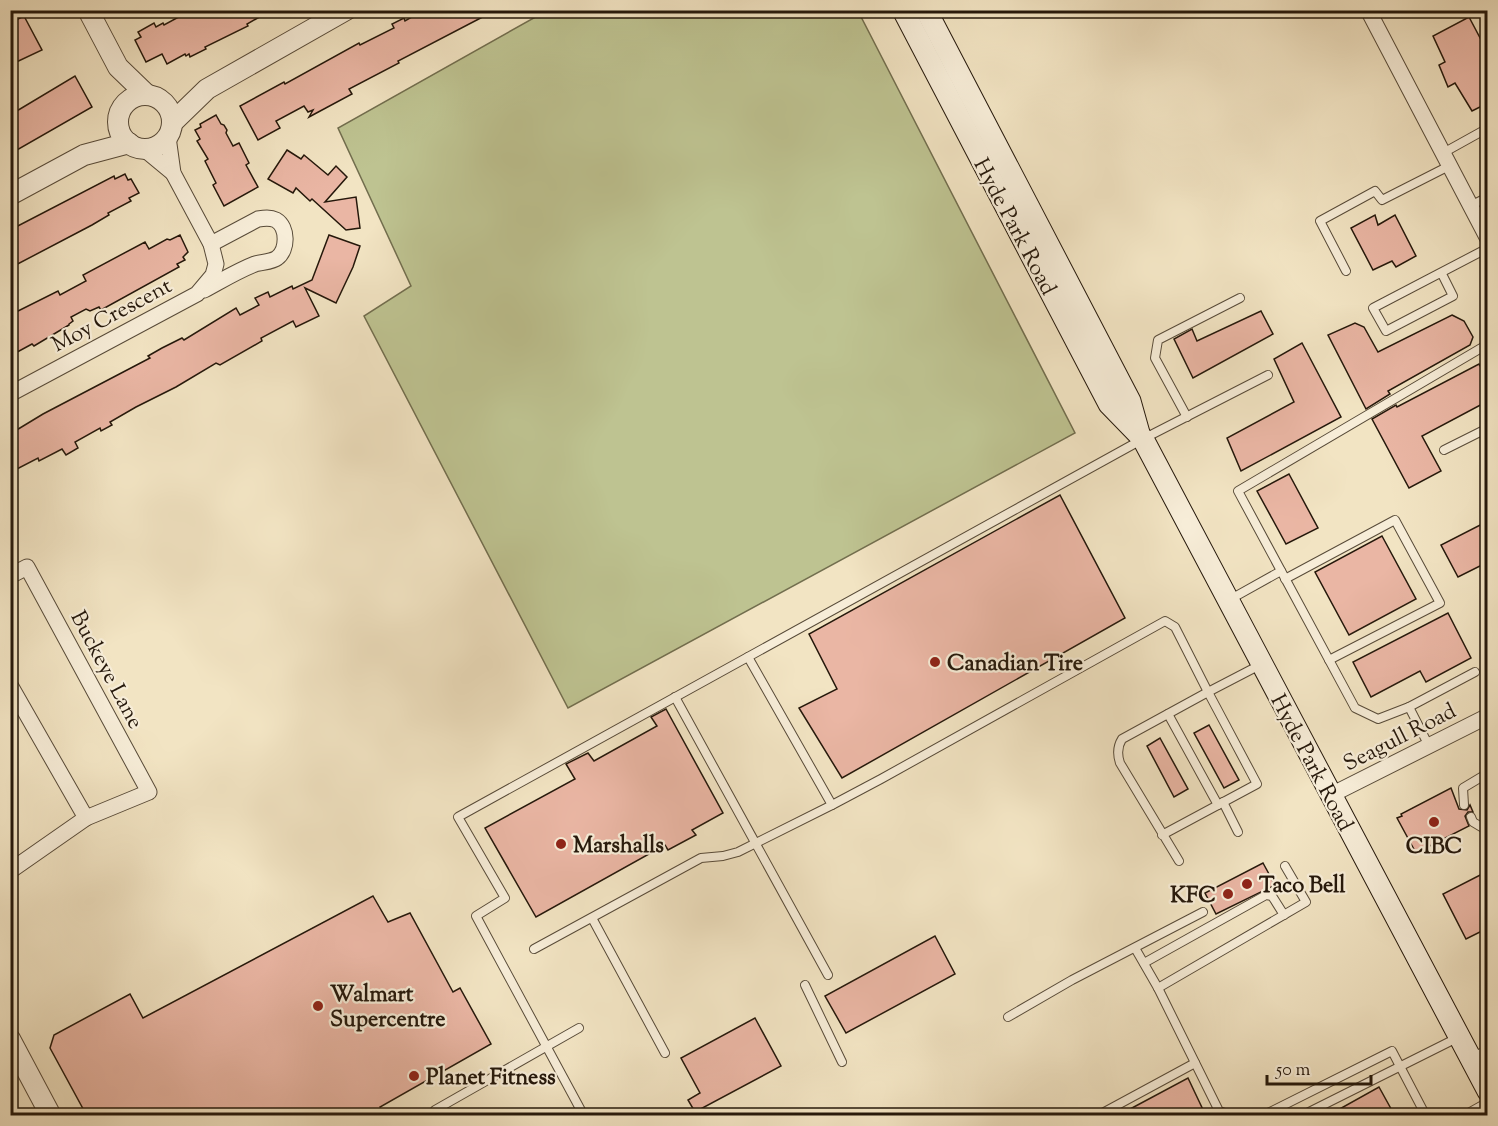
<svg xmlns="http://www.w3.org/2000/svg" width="1498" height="1126" font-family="'Sorts Mill Goudy',serif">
  <rect width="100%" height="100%" fill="#f2e4c3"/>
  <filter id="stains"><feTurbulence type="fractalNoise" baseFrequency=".00333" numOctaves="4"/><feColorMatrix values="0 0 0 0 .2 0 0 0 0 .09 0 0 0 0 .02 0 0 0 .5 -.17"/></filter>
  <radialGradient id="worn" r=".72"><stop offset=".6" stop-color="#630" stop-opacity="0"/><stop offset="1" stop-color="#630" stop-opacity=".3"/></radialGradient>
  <path fill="#bec391" stroke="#726e4e" stroke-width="1.5" d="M 548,10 L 858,11 L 1075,433 L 568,708 L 364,316 L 411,286 L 338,128 Z"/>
  <g fill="#eab6a4" stroke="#25180b" stroke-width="1.5">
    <path d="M 200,10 L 272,10 L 247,24 L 248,26 L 205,47 L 206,49 L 190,57 L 189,54 L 186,56 L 185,54 L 167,64 L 162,54 L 146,62 L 135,40 L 141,37 L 138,32 L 154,23 L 156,27 L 163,23 L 164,25 L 186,13 L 188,17 Z"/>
    <path d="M 424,10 L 496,10 L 398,61 L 399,63 L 349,89 L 352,94 L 309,117 L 313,110 L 308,112 L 304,106 L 276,121 L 280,128 L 258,140 L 240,106 L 284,82 L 285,84 L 359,43 L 360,45 L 394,28 L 392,24 L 404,18 L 405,21 Z"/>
    <path d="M 24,16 L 42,50 L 10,65 L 10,23 Z"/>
    <path d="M 1469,17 L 1488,53 L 1488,103 L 1472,111 L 1455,83 L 1448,87 L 1439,65 L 1445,62 L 1433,36 Z"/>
    <path d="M 75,76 L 92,107 L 10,154 L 10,115 Z"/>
    <path d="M 216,115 L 221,124 L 224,125 L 227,130 L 226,133 L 233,146 L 239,143 L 249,163 L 246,165 L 258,187 L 224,206 L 213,185 L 216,183 L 205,161 L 208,159 L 197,141 L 200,139 L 195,130 L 201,127 L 200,124 Z"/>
    <path d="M 287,150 L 301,159 L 304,155 L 328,175 L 336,166 L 347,177 L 325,202 L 356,197 L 360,228 L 346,230 L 312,199 L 310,201 L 296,188 L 293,193 L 268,179 Z"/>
    <path d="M 125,174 L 128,180 L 131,179 L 139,193 L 129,198 L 131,201 L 108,213 L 109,215 L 92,225 L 10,268 L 10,230 L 114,176 L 115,179 Z"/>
    <path d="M 1375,215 L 1378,225 L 1395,215 L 1416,256 L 1396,267 L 1392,261 L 1373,270 L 1351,228 Z"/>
    <path d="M 180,235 L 188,252 L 183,257 L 185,260 L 177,264 L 179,267 L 101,310 L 99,307 L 90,311 L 86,309 L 71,317 L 73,321 L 69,324 L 69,325 L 34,346 L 32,344 L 10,356 L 10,315 L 58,291 L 60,295 L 86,281 L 83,275 L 145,242 L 149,249 L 167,239 L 170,240 Z"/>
    <path d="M 329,235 L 360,246 L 353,267 L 336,303 L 305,288 L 319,316 L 296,327 L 293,321 L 261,338 L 262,341 L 220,365 L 216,363 L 176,387 L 136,407 L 110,422 L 112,425 L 101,431 L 100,428 L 75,442 L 78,448 L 66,455 L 62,449 L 39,461 L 38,458 L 15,470 L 10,462 L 10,434 L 43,414 L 150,358 L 148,356 L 162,348 L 182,338 L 184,340 L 236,308 L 240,315 L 259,305 L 255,298 L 268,292 L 270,297 L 292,286 L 293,289 L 312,280 Z"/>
    <path d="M 1261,311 L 1273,334 L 1193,378 L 1174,339 L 1192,329 L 1197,341 Z"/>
    <path d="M 1452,315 L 1464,321 L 1473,337 L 1470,345 L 1388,391 L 1390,394 L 1366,409 L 1328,335 L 1355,323 L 1364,327 L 1378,352 Z"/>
    <path d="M 1302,343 L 1341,417 L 1241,471 L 1227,438 L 1294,402 L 1274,359 Z"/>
    <path d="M 1479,364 L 1488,379 L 1488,401 L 1422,436 L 1441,471 L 1409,488 L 1372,419 L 1396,405 L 1397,407 Z"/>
    <path d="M 1289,474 L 1318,528 L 1286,544 L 1257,491 Z"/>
    <path d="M 1060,495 L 1125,618 L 842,778 L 799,708 L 837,689 L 809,634 Z"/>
    <path d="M 1488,521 L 1488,562 L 1458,577 L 1441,545 Z"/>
    <path d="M 1382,536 L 1416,599 L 1349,635 L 1315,572 Z"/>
    <path d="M 1448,613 L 1471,658 L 1426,682 L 1420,671 L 1371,697 L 1353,662 Z"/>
    <path d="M 666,709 L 723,813 L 692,830 L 696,835 L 668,850 L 665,845 L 536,917 L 485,828 L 575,779 L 566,764 L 588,753 L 594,761 L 657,726 L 651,717 Z"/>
    <path d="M 1209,725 L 1239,780 L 1224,788 L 1194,733 Z"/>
    <path d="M 1160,738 L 1188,789 L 1174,797 L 1147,746 Z"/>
    <path d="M 1451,788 L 1459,809 L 1467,810 L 1470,805 L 1473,812 L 1468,812 L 1465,816 L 1469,826 L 1416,853 L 1397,818 L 1402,816 L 1401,814 Z"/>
    <path d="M 1263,863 L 1275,885 L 1216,914 L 1205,893 Z"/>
    <path d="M 1488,871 L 1488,928 L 1466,939 L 1443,894 Z"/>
    <path d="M 373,896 L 388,922 L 410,913 L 453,992 L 460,988 L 491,1044 L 380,1107 L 385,1116 L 87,1116 L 50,1048 L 54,1035 L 130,994 L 143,1018 Z"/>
    <path d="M 935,936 L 955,974 L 846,1033 L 825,996 Z"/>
    <path d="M 755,1018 L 781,1066 L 695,1112 L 688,1100 L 700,1093 L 681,1058 Z"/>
    <path d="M 1188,1078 L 1206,1116 L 1117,1116 Z"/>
    <path d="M 1379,1087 L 1395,1116 L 1327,1116 Z"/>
  </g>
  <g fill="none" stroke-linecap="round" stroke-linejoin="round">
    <defs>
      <g id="service">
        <path d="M 1443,153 L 1488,128"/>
        <path d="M 1470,206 L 1488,197"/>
        <path d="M 1346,271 L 1320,221 L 1375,191 L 1382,200 L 1449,166"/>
        <path d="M 1442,274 L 1453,296 L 1386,331 L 1373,308 L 1488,248"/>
        <path d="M 1187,417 L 1155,358 L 1158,340 L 1240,298"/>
        <path d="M 1444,450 L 1488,428"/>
        <path d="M 1285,579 L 1395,520 L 1440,603 L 1329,660"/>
        <path d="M 1229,600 L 1281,571"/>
        <path d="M 748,657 L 832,805 L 881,779 L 1165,621 L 1175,627 L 1208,692 L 1260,665"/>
        <path d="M 1475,672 L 1409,707 L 1378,719 L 1355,708 L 1238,491 L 1488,344"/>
        <path d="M 675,697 L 828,975"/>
        <path d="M 1409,707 L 1429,746"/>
        <path d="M 1168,714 L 1218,805"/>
        <path d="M 1223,802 L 1238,832"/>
        <path d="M 1464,805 L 1463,788 L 1488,773"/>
        <path d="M 1471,817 L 1473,822 L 1488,831"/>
        <path d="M 1162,835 L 1257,784 L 1208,692 L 1122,739 C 1117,747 1117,754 1120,763 L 1179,861"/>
        <path d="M 592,918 L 665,1053"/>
        <path d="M 1135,948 L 1158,988 L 1219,1111 L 1233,1116"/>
        <path d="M 534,949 L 701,858 L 723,856 L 738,852 L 832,805"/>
        <path d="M 1488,958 L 1488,961"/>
        <path d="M 1144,963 L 1266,895 L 1272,896 L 1284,915"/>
        <path d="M 805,985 L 842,1062"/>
        <path d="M 1158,988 L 1306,902 L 1285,866"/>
        <path d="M 1008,1017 L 1072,980 L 1203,912"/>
        <path d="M 1472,1057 L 1488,1050"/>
        <path d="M 430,1116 L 435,1110 L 579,1028"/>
        <path d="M 584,1116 L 476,916 L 505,898 L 458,817 L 1143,439 L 1268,375"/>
        <path d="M 1097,1116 L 1195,1063"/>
        <path d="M 1262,1116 L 1392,1051 L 1426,1116"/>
        <path d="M 1301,1116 L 1457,1038"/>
        <path d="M 1463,1116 L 1488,1102"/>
      </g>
      <g id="minor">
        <path d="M 1368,10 L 1488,239"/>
        <path d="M 144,149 L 173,173"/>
        <path d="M 204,290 C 221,281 237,271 255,264 C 261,262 272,262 277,258 C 288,250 288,227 276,220 C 270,217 264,218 258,219 L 211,244"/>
        <path d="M 10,394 L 197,294 L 213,275 L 216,264 L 211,244 L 173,173 L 168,137"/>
        <path d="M 10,576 L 27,567 L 149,792 L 86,818 L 10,871"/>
        <path d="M 10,685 L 86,818"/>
        <path d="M 1331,795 L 1488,716"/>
      </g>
      <g id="tertiary">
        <path d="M 88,10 L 118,67 L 147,95"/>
        <circle cx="145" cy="122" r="27"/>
        <path d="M 173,122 L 207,89 L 346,10"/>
        <path d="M 10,195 L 84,155 L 129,143"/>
        <path d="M 10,1039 L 51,1116"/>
      </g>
      <g id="secondary">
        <path d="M 903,10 L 1109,404 L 1143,439 L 1488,1091"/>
        <path d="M 926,10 L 1130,401 L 1139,433"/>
      </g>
    </defs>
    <use href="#service" stroke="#584b39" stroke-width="10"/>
    <use href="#minor" stroke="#584b39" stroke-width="17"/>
    <use href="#tertiary" stroke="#584b39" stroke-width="22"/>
    <use href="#secondary" stroke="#25180b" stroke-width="23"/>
    <use href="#service" stroke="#f7edd8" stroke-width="8"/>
    <use href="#minor" stroke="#f7edd8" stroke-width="15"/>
    <use href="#tertiary" stroke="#f7edd8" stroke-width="20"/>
    <use href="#secondary" stroke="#f7edd8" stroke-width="21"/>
  </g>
  <g fill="#8f2418" stroke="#f7edd8" stroke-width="2">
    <circle cx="935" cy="662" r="6"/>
    <circle cx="1434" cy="822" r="6"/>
    <circle cx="561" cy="844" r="6"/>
    <circle cx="1247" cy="884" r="6"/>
    <circle cx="1228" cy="894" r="6"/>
    <circle cx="318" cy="1006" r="6"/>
    <circle cx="414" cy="1076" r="6"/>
  </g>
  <g text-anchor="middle" stroke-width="4.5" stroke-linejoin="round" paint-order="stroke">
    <g font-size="22" fill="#25180b" stroke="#f7edd8">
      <text transform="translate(1016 226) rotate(62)" y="8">Hyde Park Road</text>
      <text transform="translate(111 314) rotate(-28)" y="8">Moy Crescent</text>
      <text transform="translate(108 669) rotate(62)" y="8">Buckeye Lane</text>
      <text transform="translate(1399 736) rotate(-27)" y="8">Seagull Road</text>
      <text transform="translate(1313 762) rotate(62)" y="8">Hyde Park Road</text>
    </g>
    <g font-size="22" font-weight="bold" fill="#25180b" stroke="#f7edd8" text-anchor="start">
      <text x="947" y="670">Canadian Tire</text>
      <text x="573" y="852">Marshalls</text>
      <text x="1434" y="853" text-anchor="middle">CIBC</text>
      <text x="1259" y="892">Taco Bell</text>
      <text x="1216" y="902" text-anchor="end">KFC</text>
      <text x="330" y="1001">Walmart<tspan x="330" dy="25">Supercentre</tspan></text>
      <text x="426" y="1084">Planet Fitness</text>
    </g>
  </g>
  <rect width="1498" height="1126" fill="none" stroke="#f2e4c3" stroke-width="36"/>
  <rect x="12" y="12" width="1474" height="1102" fill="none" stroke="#25180b" stroke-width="3"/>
  <rect x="18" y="18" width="1462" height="1090" fill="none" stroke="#25180b" stroke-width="1.5"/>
  <path d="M1267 1075v9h104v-9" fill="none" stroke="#25180b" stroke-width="3"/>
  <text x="1276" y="1075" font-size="18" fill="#25180b" stroke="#f7edd8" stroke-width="4.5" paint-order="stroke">50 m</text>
  <rect width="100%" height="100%" filter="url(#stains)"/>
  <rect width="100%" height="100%" fill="url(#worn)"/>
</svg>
